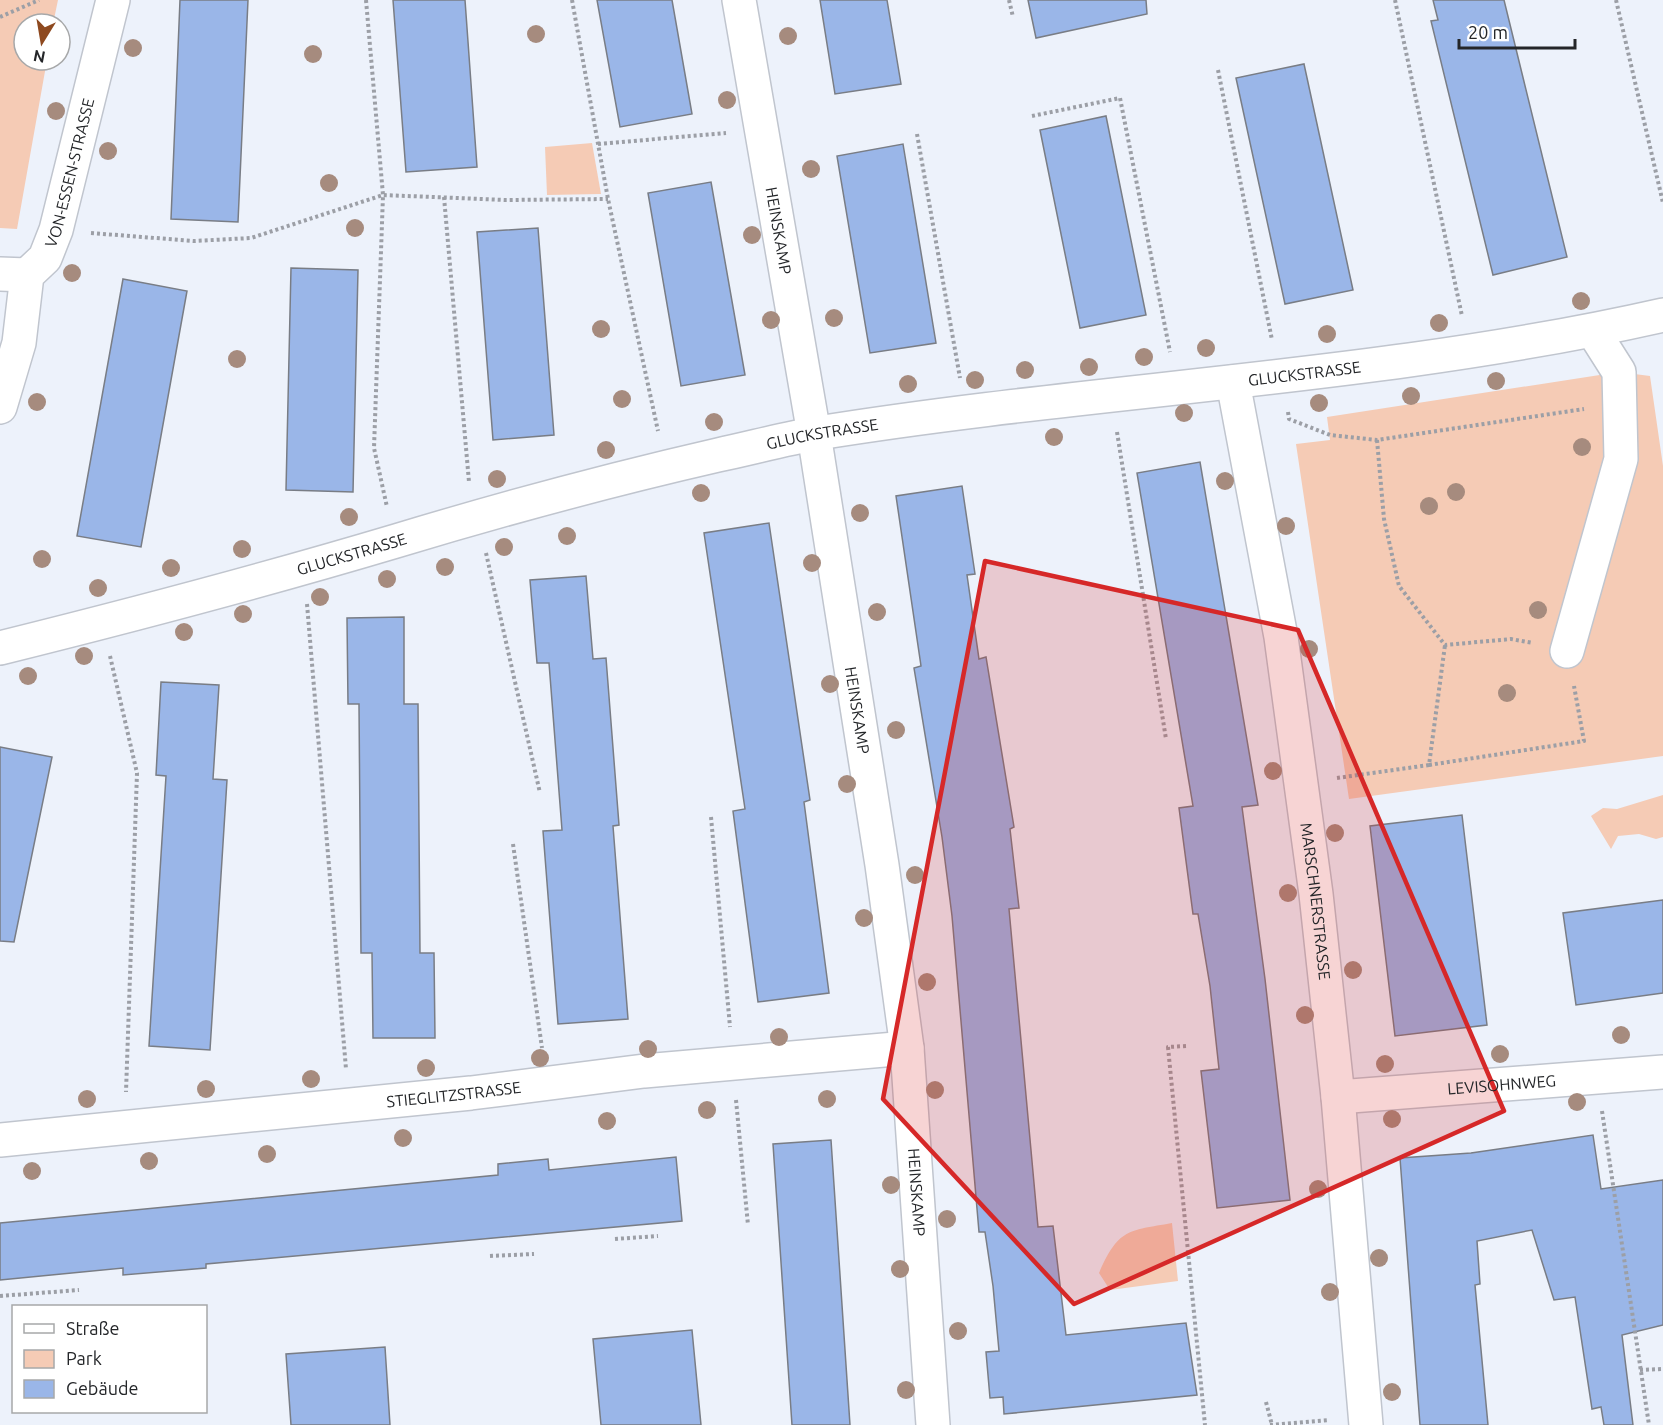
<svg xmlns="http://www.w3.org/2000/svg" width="1663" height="1425" font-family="Ubuntu,sans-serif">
  <rect width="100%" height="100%" fill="#edf2fb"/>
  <g fill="#f5cbb5">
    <path d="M 0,0 L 58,0 L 53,24 L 24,24 L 24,60 L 47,60 L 17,229 L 0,228 Z"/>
    <path d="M 592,143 L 601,194 L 547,195 L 545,147 Z"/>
    <path d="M 1619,372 L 1650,376 L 1663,466 L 1663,756 L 1349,799 L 1296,444 L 1330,440 L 1327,417 Z"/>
    <path d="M 1663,795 L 1663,837 L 1656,839 L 1639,834 L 1618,836 L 1611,849 L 1591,816 L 1603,808 L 1617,809 Z"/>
    <path d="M 1172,1223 L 1178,1281 L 1110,1290 L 1099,1273 C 1119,1228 1128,1231 1172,1223 Z"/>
  </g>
  <g fill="#9ab6e8" stroke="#797d85" stroke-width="1.5">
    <path d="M 180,0 L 248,0 L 238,222 L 171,219 Z"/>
    <path d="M 393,0 L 465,0 L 477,167 L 406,172 Z"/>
    <path d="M 597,0 L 672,0 L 692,114 L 620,127 Z"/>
    <path d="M 820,0 L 887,0 L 901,84 L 835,94 Z"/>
    <path d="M 1028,0 L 1146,0 L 1147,14 L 1036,38 Z"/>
    <path d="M 1433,0 L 1504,0 L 1567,257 L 1493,275 L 1431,21 L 1438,20 Z"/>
    <path d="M 1304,64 L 1353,290 L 1285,304 L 1236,78 Z"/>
    <path d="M 1106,116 L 1146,315 L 1080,328 L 1040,130 Z"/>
    <path d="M 903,144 L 936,343 L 870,353 L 837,156 Z"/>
    <path d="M 711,182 L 745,375 L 681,386 L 648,193 Z"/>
    <path d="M 538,228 L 554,435 L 493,440 L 477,232 Z"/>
    <path d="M 291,268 L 358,270 L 353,492 L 286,490 Z"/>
    <path d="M 123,279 L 187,291 L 141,547 L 77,536 Z"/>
    <path d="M 1200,462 L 1258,805 L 1242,807 L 1265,979 L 1290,1200 L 1217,1208 L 1201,1071 L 1219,1069 L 1210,986 L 1198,914 L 1193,914 L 1179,808 L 1193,806 L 1137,473 Z"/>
    <path d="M 962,486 L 975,574 L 967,575 L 979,659 L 986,657 L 1014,827 L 1010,829 L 1019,908 L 1009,909 L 1038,1227 L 1053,1226 L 1066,1335 L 1186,1323 L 1197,1395 L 1004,1414 L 1003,1397 L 990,1398 L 986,1352 L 999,1351 L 993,1286 L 985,1232 L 979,1232 L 952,916 L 942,837 L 914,668 L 921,666 L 896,496 Z"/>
    <path d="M 769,523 L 810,800 L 804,802 L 829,993 L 758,1002 L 733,811 L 745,809 L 704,533 Z"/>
    <path d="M 586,576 L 593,659 L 606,658 L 619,825 L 613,826 L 628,1019 L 558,1024 L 543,831 L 562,830 L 549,663 L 537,663 L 530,580 Z"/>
    <path d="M 404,617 L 404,704 L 418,704 L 420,953 L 434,953 L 435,1038 L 373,1038 L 372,953 L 361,953 L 359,704 L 348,704 L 347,618 Z"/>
    <path d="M 161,682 L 219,685 L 213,779 L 227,780 L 210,1050 L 149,1046 L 166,776 L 156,775 Z"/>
    <path d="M 0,747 L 52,757 L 14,942 L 0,941 Z"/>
    <path d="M 1462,815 L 1487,1025 L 1395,1036 L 1370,826 Z"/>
    <path d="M 1663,900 L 1663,993 L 1576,1005 L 1563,913 Z"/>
    <path d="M 1593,1135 L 1601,1189 L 1663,1180 L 1663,1325 L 1622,1335 L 1633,1425 L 1604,1425 L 1601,1407 L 1592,1409 L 1575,1297 L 1554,1300 L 1532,1230 L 1477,1241 L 1480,1284 L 1475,1285 L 1488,1425 L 1420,1425 L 1400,1158 L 1471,1153 Z"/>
    <path d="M 831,1140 L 850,1425 L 792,1425 L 773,1144 Z"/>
    <path d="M 676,1157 L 682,1221 L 206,1264 L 206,1268 L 123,1275 L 123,1268 L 0,1280 L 0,1223 L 498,1175 L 498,1164 L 548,1159 L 549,1170 Z"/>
    <path d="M 692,1330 L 701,1425 L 601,1425 L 593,1339 Z"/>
    <path d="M 385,1347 L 390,1425 L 291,1425 L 286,1354 Z"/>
  </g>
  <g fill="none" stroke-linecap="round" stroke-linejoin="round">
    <defs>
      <g id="minor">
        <path id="s1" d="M 739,0 L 814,434 L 882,865 L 907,1048 L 933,1425"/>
        <path d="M 0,274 L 27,275"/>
        <path id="s2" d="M 1233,382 L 1281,637 L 1316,894 L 1338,1097 L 1366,1425"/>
        <path id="s3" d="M 0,407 L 19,343 L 27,275 L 45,258 L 56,230 L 113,0"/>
        <path id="s4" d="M 0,648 C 133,615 265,580 396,541 C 502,509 609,480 718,455 C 751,448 784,439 818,433 C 1098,388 1385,378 1663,315"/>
        <path d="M 1567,651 L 1621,459 L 1619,372 L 1593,331"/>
        <path id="s5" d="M 1338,1097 L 1663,1072"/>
        <path id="s6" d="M 0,1140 L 471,1093 L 644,1071 L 907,1048"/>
      </g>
    </defs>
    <use href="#minor" stroke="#c0c5ce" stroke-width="36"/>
    <g stroke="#9c9fa6" stroke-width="4" stroke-dasharray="3 3" stroke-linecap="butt">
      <path d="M 366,0 L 383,195 L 374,448 L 387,507"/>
      <path d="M 572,0 L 608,199 L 658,431"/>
      <path d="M 1009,0 L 1013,17"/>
      <path d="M 1395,0 L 1462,316"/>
      <path d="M 1616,0 L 1663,203"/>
      <path d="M 0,17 L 39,0"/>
      <path d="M 1218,70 L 1272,340"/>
      <path d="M 1032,116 L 1120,98 L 1170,352"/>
      <path d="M 917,134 L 960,378"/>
      <path d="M 598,144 L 726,133"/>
      <path d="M 444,197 L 469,482"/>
      <path d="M 91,233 L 194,241 L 251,238 L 383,195 L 506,200 L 608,199"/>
      <path d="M 1288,412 L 1289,419 L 1330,435 L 1377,440 L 1584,409"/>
      <path d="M 1117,432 L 1166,739"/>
      <path d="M 1377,440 L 1384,519 L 1399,586 L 1445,645 L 1511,639 L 1533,643"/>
      <path d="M 486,553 L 540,793"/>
      <path d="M 307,604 L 346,1069"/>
      <path d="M 110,656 L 137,773 L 126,1092"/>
      <path d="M 1429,765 L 1584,741 L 1574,686"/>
      <path d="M 1337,778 L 1429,765 L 1445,645"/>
      <path d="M 711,817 L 730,1027"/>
      <path d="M 513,844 L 542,1048"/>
      <path d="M 1186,1046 L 1168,1047 L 1205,1425"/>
      <path d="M 736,1100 L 748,1225"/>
      <path d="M 1602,1111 L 1649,1425"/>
      <path d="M 615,1239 L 658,1236"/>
      <path d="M 490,1256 L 534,1254"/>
      <path d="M 0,1296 L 79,1290"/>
      <path d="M 1640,1370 L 1663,1369"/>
      <path d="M 1266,1402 L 1272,1425"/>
      <path d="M 1270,1425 L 1329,1420"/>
    </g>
    <use href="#minor" stroke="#fff" stroke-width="33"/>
  </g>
  <g fill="#a68b7e">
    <circle cx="536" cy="34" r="9"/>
    <circle cx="788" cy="36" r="9"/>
    <circle cx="133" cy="48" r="9"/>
    <circle cx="313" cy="54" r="9"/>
    <circle cx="727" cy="100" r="9"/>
    <circle cx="56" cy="111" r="9"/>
    <circle cx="108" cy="151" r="9"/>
    <circle cx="811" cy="169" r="9"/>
    <circle cx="329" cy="183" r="9"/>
    <circle cx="355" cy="228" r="9"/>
    <circle cx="752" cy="235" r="9"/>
    <circle cx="72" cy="273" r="9"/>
    <circle cx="1581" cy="301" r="9"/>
    <circle cx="834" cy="318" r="9"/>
    <circle cx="771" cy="320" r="9"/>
    <circle cx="1439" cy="323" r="9"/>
    <circle cx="601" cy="329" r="9"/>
    <circle cx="1327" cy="334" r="9"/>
    <circle cx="1206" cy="348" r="9"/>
    <circle cx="1144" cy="357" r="9"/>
    <circle cx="237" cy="359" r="9"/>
    <circle cx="1089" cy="367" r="9"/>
    <circle cx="1025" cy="370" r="9"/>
    <circle cx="975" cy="380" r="9"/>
    <circle cx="1496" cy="381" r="9"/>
    <circle cx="908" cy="384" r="9"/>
    <circle cx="1411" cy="396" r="9"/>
    <circle cx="622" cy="399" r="9"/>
    <circle cx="37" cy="402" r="9"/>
    <circle cx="1319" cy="403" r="9"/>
    <circle cx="1184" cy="413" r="9"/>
    <circle cx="714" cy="422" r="9"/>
    <circle cx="1054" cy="437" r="9"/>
    <circle cx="1582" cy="447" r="9"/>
    <circle cx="606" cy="450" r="9"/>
    <circle cx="497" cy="479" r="9"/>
    <circle cx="1225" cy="481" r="9"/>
    <circle cx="1456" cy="492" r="9"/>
    <circle cx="701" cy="493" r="9"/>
    <circle cx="1429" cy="506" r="9"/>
    <circle cx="860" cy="513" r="9"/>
    <circle cx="349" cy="517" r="9"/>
    <circle cx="1286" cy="526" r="9"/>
    <circle cx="567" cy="536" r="9"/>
    <circle cx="504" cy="547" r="9"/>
    <circle cx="242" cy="549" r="9"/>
    <circle cx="42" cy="559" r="9"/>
    <circle cx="812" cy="563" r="9"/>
    <circle cx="445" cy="567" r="9"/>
    <circle cx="171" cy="568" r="9"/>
    <circle cx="387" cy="579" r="9"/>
    <circle cx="98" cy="588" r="9"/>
    <circle cx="320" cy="597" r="9"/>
    <circle cx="1538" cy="610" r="9"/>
    <circle cx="877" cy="612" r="9"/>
    <circle cx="243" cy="614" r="9"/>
    <circle cx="184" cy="632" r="9"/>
    <circle cx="1309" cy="649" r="9"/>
    <circle cx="84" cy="656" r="9"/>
    <circle cx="28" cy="676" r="9"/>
    <circle cx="830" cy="684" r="9"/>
    <circle cx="1507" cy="693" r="9"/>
    <circle cx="896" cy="730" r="9"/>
    <circle cx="1273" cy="771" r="9"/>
    <circle cx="847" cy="784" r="9"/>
    <circle cx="1335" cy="833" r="9"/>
    <circle cx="915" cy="875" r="9"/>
    <circle cx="1288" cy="893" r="9"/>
    <circle cx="864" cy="918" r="9"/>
    <circle cx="1353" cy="970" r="9"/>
    <circle cx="927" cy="982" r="9"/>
    <circle cx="1305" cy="1015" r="9"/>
    <circle cx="1621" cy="1035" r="9"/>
    <circle cx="779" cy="1037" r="9"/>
    <circle cx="648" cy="1049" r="9"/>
    <circle cx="1500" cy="1054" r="9"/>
    <circle cx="540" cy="1058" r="9"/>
    <circle cx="1385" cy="1064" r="9"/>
    <circle cx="426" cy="1068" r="9"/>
    <circle cx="311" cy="1079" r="9"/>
    <circle cx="206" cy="1089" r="9"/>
    <circle cx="935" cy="1090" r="9"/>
    <circle cx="87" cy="1099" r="9"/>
    <circle cx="827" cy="1099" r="9"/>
    <circle cx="1577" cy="1102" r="9"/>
    <circle cx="707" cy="1110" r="9"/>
    <circle cx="1392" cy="1119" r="9"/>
    <circle cx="607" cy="1121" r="9"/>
    <circle cx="403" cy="1138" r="9"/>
    <circle cx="267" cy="1154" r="9"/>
    <circle cx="149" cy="1161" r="9"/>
    <circle cx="32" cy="1171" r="9"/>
    <circle cx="891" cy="1185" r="9"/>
    <circle cx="1318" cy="1189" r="9"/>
    <circle cx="947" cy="1219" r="9"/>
    <circle cx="1379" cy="1258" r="9"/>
    <circle cx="900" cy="1269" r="9"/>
    <circle cx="1330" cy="1292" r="9"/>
    <circle cx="958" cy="1331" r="9"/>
    <circle cx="906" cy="1390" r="9"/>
    <circle cx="1392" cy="1392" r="9"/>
  </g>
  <path fill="#d62828" fill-opacity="0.2" stroke="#d62828" stroke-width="4.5" stroke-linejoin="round" d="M 985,561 L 1298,630 L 1504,1111 L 1074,1304 L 883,1099 Z"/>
  <g text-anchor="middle" stroke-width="6" stroke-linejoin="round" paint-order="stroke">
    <g font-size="16" fill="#242629" stroke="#fff">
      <text dy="6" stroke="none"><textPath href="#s3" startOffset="249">VON-ESSEN-STRASSE</textPath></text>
      <text dy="6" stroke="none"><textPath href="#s1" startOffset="234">HEINSKAMP</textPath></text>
      <text dy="6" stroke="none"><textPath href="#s4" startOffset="1336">GLUCKSTRASSE</textPath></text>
      <text dy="6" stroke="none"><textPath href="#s4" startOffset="850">GLUCKSTRASSE</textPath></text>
      <text dy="6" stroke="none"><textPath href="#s4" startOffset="364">GLUCKSTRASSE</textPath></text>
      <text dy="6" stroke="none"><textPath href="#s1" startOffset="720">HEINSKAMP</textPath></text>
      <text dy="6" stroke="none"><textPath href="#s2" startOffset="526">MARSCHNERSTRASSE</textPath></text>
      <text dy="6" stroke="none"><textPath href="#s5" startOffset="164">LEVISOHNWEG</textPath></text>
      <text dy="6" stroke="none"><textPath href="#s6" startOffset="456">STIEGLITZSTRASSE</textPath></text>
      <text dy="6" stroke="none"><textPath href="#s1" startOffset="1206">HEINSKAMP</textPath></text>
    </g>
  </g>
  <rect x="12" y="1305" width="195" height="108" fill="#ffffff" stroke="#a7a8a9" stroke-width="1.5"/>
  <rect x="24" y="1324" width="30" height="9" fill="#ffffff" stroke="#a7a8a9" stroke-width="1.5"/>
  <text x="66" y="1335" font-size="18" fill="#242629">Straße</text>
  <rect x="24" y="1350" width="30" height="18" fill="#f5cbb5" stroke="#a7a8a9" stroke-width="1.5"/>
  <text x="66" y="1365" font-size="18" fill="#242629">Park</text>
  <rect x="24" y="1380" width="30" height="18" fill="#9ab6e8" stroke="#a7a8a9" stroke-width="1.5"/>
  <text x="66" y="1395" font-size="18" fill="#242629">Gebäude</text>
  <g transform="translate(42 42) rotate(191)"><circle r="28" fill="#ffffff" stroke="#a7a8a9" stroke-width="1.5"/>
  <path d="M0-4.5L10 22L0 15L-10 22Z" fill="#8e491f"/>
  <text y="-9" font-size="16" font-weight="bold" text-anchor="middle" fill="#242629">N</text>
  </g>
  <path d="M1459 39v9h116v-9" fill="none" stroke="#242629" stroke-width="3"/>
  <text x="1468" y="39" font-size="18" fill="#242629" stroke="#ffffff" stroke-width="4.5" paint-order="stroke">20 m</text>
</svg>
